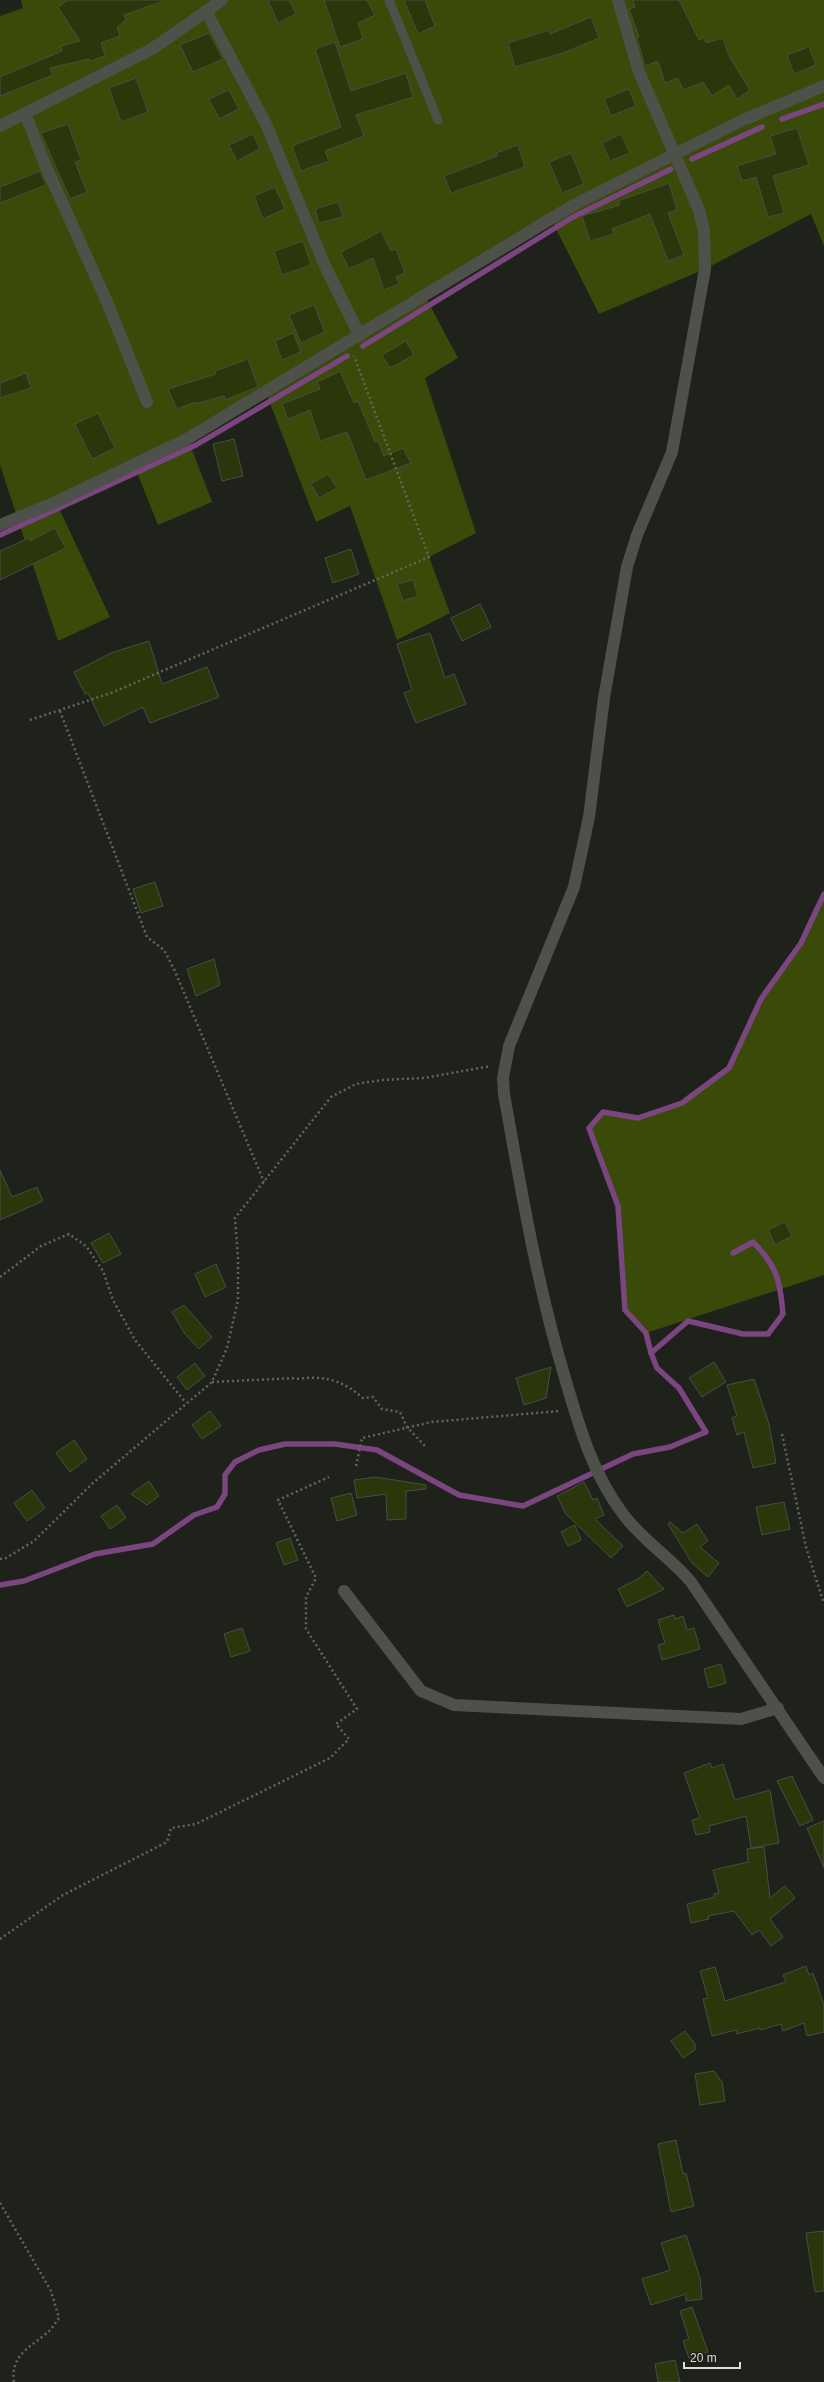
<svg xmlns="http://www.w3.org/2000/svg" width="824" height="2382" font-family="Helvetica,sans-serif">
  <rect width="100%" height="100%" fill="#1f211b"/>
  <g fill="#3a4a08">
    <path d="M 21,0 L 824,0 L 824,246 L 811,214 L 705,269 L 599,314 L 551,219 L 425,296 L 458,358 L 425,378 L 476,533 L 429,557 L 450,613 L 397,640 L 350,506 L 316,522 L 266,393 L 188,439 L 212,502 L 158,525 L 134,465 L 56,502 L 110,617 L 58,641 L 0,465 L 0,16 L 23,8 Z"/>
    <path d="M 824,894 L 824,1275 L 646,1333 L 625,1310 L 618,1206 L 589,1128 L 603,1112 L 638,1118 L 682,1103 L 729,1068 L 761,999 L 801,943 Z"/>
  </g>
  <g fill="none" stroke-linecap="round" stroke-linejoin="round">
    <g stroke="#7b4580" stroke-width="5.5">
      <path d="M 782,119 L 824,104"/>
      <path d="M 692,159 L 762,127"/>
      <path d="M 363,346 L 573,217 L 671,169"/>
      <path d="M 0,535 L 196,445 L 347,356"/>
      <path d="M 651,1353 L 646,1333 L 625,1310 L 618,1206 L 589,1128 L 603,1112 L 638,1118 L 682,1103 L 729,1068 L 761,999 L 801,943 L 824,894"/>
      <path d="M 0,1585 L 24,1581 L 95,1554 L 153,1544 L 194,1515 L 217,1507 L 225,1494 L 225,1475 L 235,1462 L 259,1450 L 285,1444 L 335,1444 L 377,1450 L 459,1495 L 523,1506 L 633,1454 L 670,1447 L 706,1432 L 679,1388 L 657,1368 L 651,1353 L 688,1321 L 743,1334 L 768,1334 L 783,1314 C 780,1280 777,1266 753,1242 L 733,1253"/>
    </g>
  </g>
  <g fill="#2b360a" stroke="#4a4d46">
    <path d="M 68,0 L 161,0 L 161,2 L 124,15 L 126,20 L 117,27 L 120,36 L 101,43 L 105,56 L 90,61 L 89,59 L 50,68 L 53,75 L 0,96 L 0,77 L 62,51 L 61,46 L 80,41 L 58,7 Z"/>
    <path d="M 268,0 L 289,0 L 296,14 L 278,23 Z"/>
    <path d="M 324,0 L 367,0 L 375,15 L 358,23 L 363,39 L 340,47 Z"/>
    <path d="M 404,0 L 425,0 L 435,26 L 418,34 Z"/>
    <path d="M 633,0 L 679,0 L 699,40 L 704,38 L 706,43 L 723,38 L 729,56 L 750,90 L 737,99 L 729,85 L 712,96 L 703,82 L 683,90 L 678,78 L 665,83 L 658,61 L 645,66 L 637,38 L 639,37 L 629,9 L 635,7 Z"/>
    <path d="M 591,17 L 599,38 L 563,53 L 515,67 L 508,43 L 549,30 L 550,34 Z"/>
    <path d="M 209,33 L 223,59 L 193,72 L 180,45 Z"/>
    <path d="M 335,42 L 351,91 L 406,73 L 413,97 L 356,115 L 364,136 L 325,151 L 329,161 L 301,171 L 292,146 L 341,127 L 315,49 Z"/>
    <path d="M 809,47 L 816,65 L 794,74 L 787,55 Z"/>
    <path d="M 136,78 L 148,112 L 121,122 L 109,88 Z"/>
    <path d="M 629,89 L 636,106 L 611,116 L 604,99 Z"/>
    <path d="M 229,90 L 239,109 L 219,119 L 209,99 Z"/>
    <path d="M 68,124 L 81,160 L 75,162 L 87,192 L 70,199 L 41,133 Z"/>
    <path d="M 797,128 L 809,165 L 773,176 L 784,213 L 768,217 L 756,177 L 742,181 L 737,166 L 776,154 L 770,136 Z"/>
    <path d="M 253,134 L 260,149 L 237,161 L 229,145 Z"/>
    <path d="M 621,134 L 630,153 L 610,161 L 602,143 Z"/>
    <path d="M 518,145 L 525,167 L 451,193 L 444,176 L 497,156 L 496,153 Z"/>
    <path d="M 571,153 L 584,184 L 562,193 L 549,162 Z"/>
    <path d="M 40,171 L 46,185 L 0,203 L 0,187 Z"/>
    <path d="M 669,183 L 677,210 L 668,213 L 684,255 L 668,261 L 650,214 L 612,229 L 614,234 L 590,241 L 582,216 L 620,205 L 618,201 Z"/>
    <path d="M 275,187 L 285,209 L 263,219 L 254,196 Z"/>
    <path d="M 338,202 L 343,217 L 319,223 L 315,209 Z"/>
    <path d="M 381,231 L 391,251 L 396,249 L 405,273 L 396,277 L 399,284 L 384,290 L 373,258 L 349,269 L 341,252 Z"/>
    <path d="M 303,241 L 311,265 L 282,275 L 274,251 Z"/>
    <path d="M 314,305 L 325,332 L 301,343 L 289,315 Z"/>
    <path d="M 293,333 L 301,352 L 282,360 L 275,341 Z"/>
    <path d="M 406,341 L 414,355 L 390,368 L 382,355 Z"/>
    <path d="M 248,359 L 258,387 L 225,400 L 224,396 L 195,404 L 195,402 L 177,409 L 168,389 L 216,374 L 215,371 Z"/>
    <path d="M 340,371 L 354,403 L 358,401 L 375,442 L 378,441 L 384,456 L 403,448 L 411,463 L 366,480 L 347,432 L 320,441 L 310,410 L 288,419 L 282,404 L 320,389 L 317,382 Z"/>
    <path d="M 26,373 L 31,388 L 0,398 L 0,383 Z"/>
    <path d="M 98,413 L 115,448 L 92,459 L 75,424 Z"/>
    <path d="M 234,439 L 243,476 L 222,481 L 213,444 Z"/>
    <path d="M 328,474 L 337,488 L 319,498 L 311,484 Z"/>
    <path d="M 55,528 L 66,548 L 0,580 L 0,551 L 29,538 L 30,541 Z"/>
    <path d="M 351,549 L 359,574 L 333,583 L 325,558 Z"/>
    <path d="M 413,580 L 418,596 L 403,601 L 397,584 Z"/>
    <path d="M 480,604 L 491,627 L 462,641 L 451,618 Z"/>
    <path d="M 430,633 L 445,678 L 454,674 L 466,704 L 416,723 L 404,693 L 412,690 L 397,644 Z"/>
    <path d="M 149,641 L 162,684 L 207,667 L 219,697 L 150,723 L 143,707 L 104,726 L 88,693 L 85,694 L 74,672 L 111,653 Z"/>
    <path d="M 155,882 L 163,906 L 141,913 L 133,889 Z"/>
    <path d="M 214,959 L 220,985 L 196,996 L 187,969 Z"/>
    <path d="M 0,1170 L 12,1197 L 37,1187 L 43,1201 L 0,1220 Z"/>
    <path d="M 785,1222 L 792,1236 L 775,1245 L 768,1230 Z"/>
    <path d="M 109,1233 L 121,1254 L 103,1263 L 91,1243 Z"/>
    <path d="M 216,1264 L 226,1287 L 205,1297 L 195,1274 Z"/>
    <path d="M 184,1305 L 212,1337 L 199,1349 L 185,1334 L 172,1312 Z"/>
    <path d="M 714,1362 L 726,1382 L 702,1397 L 689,1378 Z"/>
    <path d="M 195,1363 L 205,1376 L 187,1390 L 177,1377 Z"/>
    <path d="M 551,1367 L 546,1398 L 524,1405 L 516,1378 Z"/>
    <path d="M 754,1379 L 769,1424 L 776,1463 L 753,1468 L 744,1432 L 737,1435 L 732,1418 L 737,1416 L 727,1385 Z"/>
    <path d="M 210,1411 L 221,1426 L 202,1439 L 192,1425 Z"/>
    <path d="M 74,1440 L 87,1459 L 70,1472 L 56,1453 Z"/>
    <path d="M 376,1477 L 426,1485 L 426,1489 L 406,1491 L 406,1519 L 387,1520 L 386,1494 L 357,1498 L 354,1480 Z"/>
    <path d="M 149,1481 L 159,1496 L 147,1505 L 131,1494 Z"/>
    <path d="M 584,1482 L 593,1500 L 597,1498 L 604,1515 L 595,1519 L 623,1546 L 611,1558 L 566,1514 L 557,1496 Z"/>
    <path d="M 32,1490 L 45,1508 L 27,1521 L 14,1503 Z"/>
    <path d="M 351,1493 L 357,1515 L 337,1521 L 331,1498 Z"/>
    <path d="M 784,1502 L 790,1529 L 762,1535 L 756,1507 Z"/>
    <path d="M 117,1505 L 126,1518 L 110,1529 L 101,1516 Z"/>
    <path d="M 670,1522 L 683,1533 L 697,1524 L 708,1541 L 700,1547 L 719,1563 L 708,1577 L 692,1563 L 668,1524 Z"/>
    <path d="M 575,1525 L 581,1540 L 568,1546 L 561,1532 Z"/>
    <path d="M 290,1538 L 298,1560 L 284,1565 L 276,1543 Z"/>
    <path d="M 647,1571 L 664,1589 L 627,1607 L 618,1589 L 638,1579 Z"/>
    <path d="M 674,1615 L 675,1619 L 683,1616 L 687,1630 L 694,1628 L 700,1649 L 662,1660 L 658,1645 L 665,1643 L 658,1620 Z"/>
    <path d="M 242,1628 L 250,1651 L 231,1657 L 224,1634 Z"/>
    <path d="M 721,1664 L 726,1683 L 709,1688 L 704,1669 Z"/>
    <path d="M 710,1763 L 712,1768 L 723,1764 L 735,1800 L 770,1790 L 779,1843 L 751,1848 L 746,1816 L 709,1826 L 710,1832 L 696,1835 L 692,1820 L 700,1818 L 684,1773 Z"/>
    <path d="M 792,1776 L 813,1820 L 800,1826 L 777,1781 Z"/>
    <path d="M 824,1821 L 824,1868 L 807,1828 Z"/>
    <path d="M 764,1847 L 770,1898 L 785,1886 L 795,1898 L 770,1919 L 783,1937 L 771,1946 L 759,1930 L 752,1935 L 734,1911 L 708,1916 L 709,1919 L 691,1923 L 687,1904 L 715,1897 L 714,1894 L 719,1893 L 713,1870 L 748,1862 L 747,1849 Z"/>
    <path d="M 806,1966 L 809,1975 L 813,1973 L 824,2005 L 824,2032 L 807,2036 L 804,2023 L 783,2031 L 781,2024 L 760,2030 L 759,2028 L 737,2034 L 736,2030 L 712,2036 L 703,1999 L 708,1998 L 700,1971 L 715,1967 L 725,2001 L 786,1982 L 783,1975 Z"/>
    <path d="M 685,2031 L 695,2044 L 695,2050 L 683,2058 L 671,2041 Z"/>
    <path d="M 714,2071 L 722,2082 L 725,2101 L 700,2105 L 695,2074 Z"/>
    <path d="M 676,2140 L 683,2174 L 686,2173 L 694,2206 L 671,2212 L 658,2144 Z"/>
    <path d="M 824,2231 L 824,2291 L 815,2292 L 806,2233 Z"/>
    <path d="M 686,2235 L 700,2278 L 702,2299 L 686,2301 L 686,2294 L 651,2305 L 642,2279 L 670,2270 L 661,2243 Z"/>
    <path d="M 692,2307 L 708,2352 L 689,2358 L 683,2341 L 689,2339 L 680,2311 Z"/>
    <path d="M 675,2360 L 680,2382 L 658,2382 L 655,2364 Z"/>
  </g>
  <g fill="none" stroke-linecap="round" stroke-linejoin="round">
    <g stroke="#63655f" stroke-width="2.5" stroke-dasharray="2 3" stroke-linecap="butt">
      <path d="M 60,711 L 147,937 L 164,950 L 174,969 L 264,1182"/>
      <path d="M 30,720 L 111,693 L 429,557 L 354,356"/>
      <path d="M 0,1277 L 41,1246 L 69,1234 L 86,1246 L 103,1271 L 113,1300 L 135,1340 L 186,1403"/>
      <path d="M 297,1379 C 324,1375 342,1380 363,1398 L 373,1397 L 382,1409 L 400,1412 L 407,1427 L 426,1447"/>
      <path d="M 212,1382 L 297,1378"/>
      <path d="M 782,1434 L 806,1547 L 824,1604"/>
      <path d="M 356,1466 L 362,1438 L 432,1422 L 559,1411"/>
      <path d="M 0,1559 L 6,1558 L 34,1541 L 93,1483 L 212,1382 L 227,1348 L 238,1300 L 238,1259 L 235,1218 L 331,1097 L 356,1084 L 383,1080 L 424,1078 L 491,1066"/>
      <path d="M 0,1939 L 63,1895 L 167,1842 L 171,1828 L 196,1824 L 330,1758 L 349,1739 L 336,1724 L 357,1709 L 306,1629 L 306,1597 L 316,1578 L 278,1500 L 329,1477"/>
      <path d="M 0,2203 L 51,2291 L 59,2318 C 55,2323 52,2329 47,2333 C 30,2347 10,2356 14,2382"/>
    </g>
    <path stroke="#4e5149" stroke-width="9" d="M 389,0 L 438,120"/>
    <g stroke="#4e5149" stroke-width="12">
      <path d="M 618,0 L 639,72 L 699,210 L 704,231 L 705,269 L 672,452 L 637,535 L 627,567 L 604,698 L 589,817 L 574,887 L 509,1046 L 503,1078 L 504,1094 C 521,1189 537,1285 565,1378 C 579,1426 592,1473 623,1514 C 642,1540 670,1557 691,1582 L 824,1778"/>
      <path d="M 206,11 L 266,124 L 326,268 L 360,336"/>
      <path d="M 25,113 L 44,162 L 107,302 L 147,402"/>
      <path d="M 0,126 L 152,49 L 222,0"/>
      <path d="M 0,525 L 56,502 L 187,439 L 572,206 L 743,120 L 824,86"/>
      <path d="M 344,1591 L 421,1691 L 454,1705 L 741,1719 L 778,1708"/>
    </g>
  </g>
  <path d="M684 2362v6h56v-6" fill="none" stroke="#dbddd8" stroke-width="2"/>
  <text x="690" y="2362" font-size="12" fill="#dbddd8" stroke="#1f211b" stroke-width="3" paint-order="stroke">20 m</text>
</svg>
